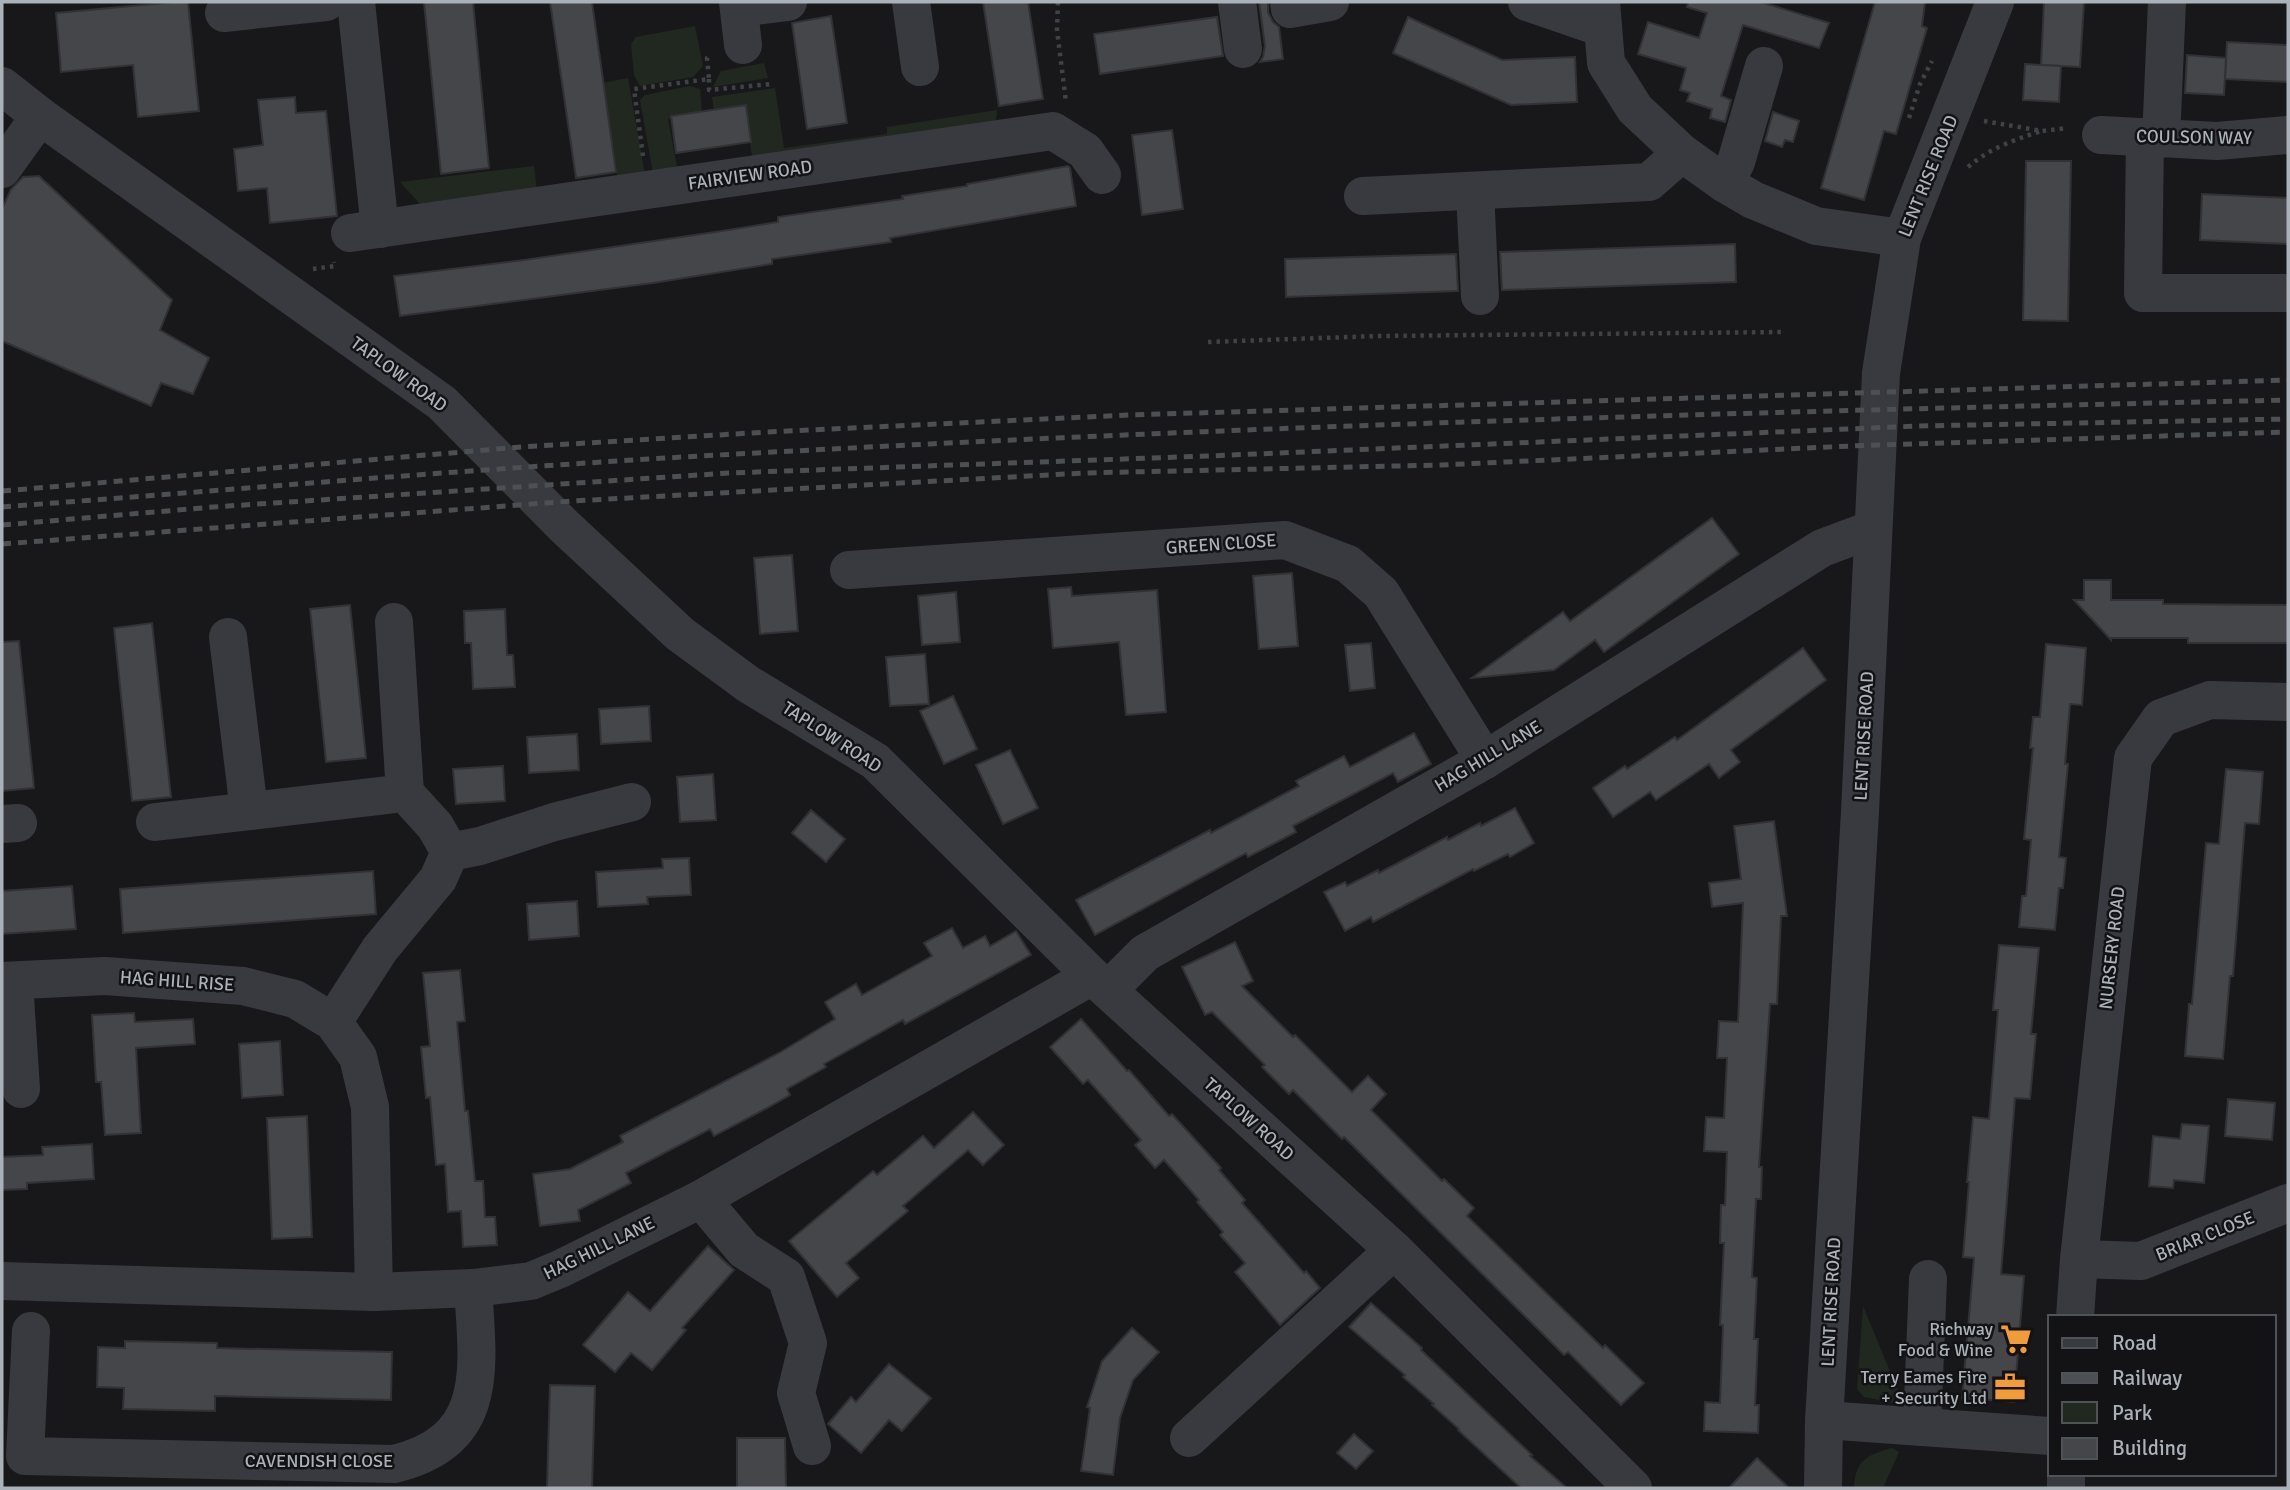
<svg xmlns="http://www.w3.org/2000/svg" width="2290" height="1490" font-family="Signika,sans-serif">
  <rect width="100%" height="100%" fill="#18181a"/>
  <g fill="#202820">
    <path d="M 695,26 L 703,66 L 693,77 L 640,86 L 634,75 L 631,44 L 636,37 Z"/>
    <path d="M 764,63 L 768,78 L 713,87 L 721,71 Z"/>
    <path d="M 628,78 L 647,186 L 619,188 L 603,83 Z"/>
    <path d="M 690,86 L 700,89 L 702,113 L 668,119 L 680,183 L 655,185 L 640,100 L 645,95 Z"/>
    <path d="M 775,88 L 784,148 L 887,134 L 887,127 L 997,110 L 995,131 L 754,168 L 744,107 L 714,111 L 712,97 Z"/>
    <path d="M 534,166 L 538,200 L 430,215 L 400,182 Z"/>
    <path d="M 1863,1306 L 1904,1405 L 1864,1397 L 1857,1389 Z"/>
    <path d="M 1892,1448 L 1899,1452 L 1883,1488 L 1854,1488 C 1855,1460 1867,1455 1892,1448 Z"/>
  </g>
  <g fill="#44464a" stroke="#323236" stroke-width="2">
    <path d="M 175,2 L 188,2 L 199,111 L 138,117 L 133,65 L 61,72 L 56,13 Z"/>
    <path d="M 424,2 L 473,2 L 489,168 L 441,174 Z"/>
    <path d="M 550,2 L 592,2 L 616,172 L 576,178 Z"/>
    <path d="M 983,2 L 1028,2 L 1043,99 L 999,106 Z"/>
    <path d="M 1259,2 L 1268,2 L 1268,12 L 1273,22 L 1279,27 L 1283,59 L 1260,62 L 1263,57 L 1265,46 Z"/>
    <path d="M 1688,2 L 1761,2 L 1829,23 L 1819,48 L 1743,25 L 1721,96 L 1731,100 L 1725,122 L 1710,118 L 1712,109 L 1687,101 L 1690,93 L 1680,90 L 1686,68 L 1638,54 L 1648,22 L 1699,38 L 1707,13 L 1687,7 Z"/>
    <path d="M 1875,2 L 1925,2 L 1922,26 L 1927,28 L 1896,134 L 1884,131 L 1864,200 L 1821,188 Z"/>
    <path d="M 2044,2 L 2084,2 L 2080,67 L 2041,65 Z"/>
    <path d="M 831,16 L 847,123 L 807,129 L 792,23 Z"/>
    <path d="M 1217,17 L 1223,56 L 1100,74 L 1094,34 Z"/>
    <path d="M 1408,17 L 1502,60 L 1575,57 L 1577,102 L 1511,105 L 1393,53 Z"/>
    <path d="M 2227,42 L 2288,45 L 2288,82 L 2225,79 Z"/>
    <path d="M 2187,55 L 2226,58 L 2224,95 L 2185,93 Z"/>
    <path d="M 2025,64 L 2061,66 L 2059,102 L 2023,100 Z"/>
    <path d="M 295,97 L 296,113 L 326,111 L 337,216 L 270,223 L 267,188 L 238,191 L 234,149 L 263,145 L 258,100 Z"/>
    <path d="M 746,105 L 751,142 L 676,153 L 671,116 Z"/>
    <path d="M 1773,112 L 1799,121 L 1793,142 L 1785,140 L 1782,147 L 1765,141 Z"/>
    <path d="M 1172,130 L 1183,209 L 1142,215 L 1132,135 Z"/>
    <path d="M 2026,161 L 2071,161 L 2068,321 L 2023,320 Z"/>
    <path d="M 1068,166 L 1070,168 L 1076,206 L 890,238 L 891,242 L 772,259 L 772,264 L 653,283 L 400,316 L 394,276 L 524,260 L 722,231 L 778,222 L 778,217 L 903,199 L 902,196 L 967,186 L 967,184 Z"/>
    <path d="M 39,176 L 172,300 L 160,330 L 209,358 L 193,394 L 161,383 L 151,406 L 2,341 L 2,209 L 11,189 L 23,177 Z"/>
    <path d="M 2202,194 L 2288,198 L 2288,244 L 2200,240 Z"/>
    <path d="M 1735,244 L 1736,282 L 1502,290 L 1500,252 Z"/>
    <path d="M 1456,254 L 1458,291 L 1286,297 L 1285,259 Z"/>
    <path d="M 1712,518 L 1739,554 L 1604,652 L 1595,640 L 1554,670 L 1472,678 L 1563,612 L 1570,621 Z"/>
    <path d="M 792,555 L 798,631 L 760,634 L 754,558 Z"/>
    <path d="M 1292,573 L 1298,646 L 1259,649 L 1253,576 Z"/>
    <path d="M 2084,580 L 2111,580 L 2111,600 L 2163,600 L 2163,604 L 2288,605 L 2288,643 L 2188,643 L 2188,638 L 2111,638 L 2111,640 L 2074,600 L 2084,600 Z"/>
    <path d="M 1071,587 L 1072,596 L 1157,590 L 1166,712 L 1126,715 L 1119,642 L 1053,648 L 1048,589 Z"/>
    <path d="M 956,592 L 960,642 L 922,645 L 918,596 Z"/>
    <path d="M 350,605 L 366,758 L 326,762 L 310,609 Z"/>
    <path d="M 505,609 L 507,655 L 513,655 L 515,687 L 473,689 L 471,643 L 465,643 L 464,611 Z"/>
    <path d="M 152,623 L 171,797 L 132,801 L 114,628 Z"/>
    <path d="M 19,641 L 34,788 L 2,791 L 2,642 Z"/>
    <path d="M 1371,643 L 1375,688 L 1350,691 L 1345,645 Z"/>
    <path d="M 2046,644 L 2086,648 L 2082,705 L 2070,704 L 2065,764 L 2068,764 L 2059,857 L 2066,858 L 2063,888 L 2059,888 L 2055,930 L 2019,927 L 2022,896 L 2026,896 L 2031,840 L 2024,839 L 2033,748 L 2030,748 L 2033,717 L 2040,717 Z"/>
    <path d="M 1803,648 L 1826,680 L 1731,750 L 1740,762 L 1719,778 L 1709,764 L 1656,800 L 1650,792 L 1613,817 L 1593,788 L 1625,766 L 1627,769 L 1675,737 L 1677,740 Z"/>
    <path d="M 925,654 L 929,704 L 890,706 L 886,657 Z"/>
    <path d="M 953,696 L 977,749 L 944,764 L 920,711 Z"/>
    <path d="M 649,706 L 651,741 L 601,744 L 599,709 Z"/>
    <path d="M 1414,733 L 1431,764 L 1398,782 L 1393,773 L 1293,826 L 1296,832 L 1248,857 L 1246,853 L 1095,935 L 1076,900 L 1210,830 L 1211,833 L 1299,786 L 1296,781 L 1344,756 L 1350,767 Z"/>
    <path d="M 577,734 L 579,770 L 529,773 L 527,737 Z"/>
    <path d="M 1010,750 L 1038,808 L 1003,824 L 976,765 Z"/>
    <path d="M 503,766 L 505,801 L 456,804 L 453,769 Z"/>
    <path d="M 2226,769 L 2263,772 L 2259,824 L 2245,823 L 2233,976 L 2230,976 L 2223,1059 L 2185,1056 L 2189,1004 L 2192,1004 L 2206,843 L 2219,844 Z"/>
    <path d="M 713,774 L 716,820 L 680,822 L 677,777 Z"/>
    <path d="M 1515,808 L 1534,843 L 1510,857 L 1508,854 L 1474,871 L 1473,869 L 1373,922 L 1371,917 L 1345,931 L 1324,892 L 1345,882 L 1347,886 L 1378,870 L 1379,873 L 1447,837 L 1448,840 L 1480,823 L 1481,826 Z"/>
    <path d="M 811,810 L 845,839 L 826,862 L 792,833 Z"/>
    <path d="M 1774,821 L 1787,916 L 1781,916 L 1777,1004 L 1770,1004 L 1759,1167 L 1762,1167 L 1761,1199 L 1756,1199 L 1752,1277 L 1757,1278 L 1754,1339 L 1758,1339 L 1755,1405 L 1759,1405 L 1758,1433 L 1704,1431 L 1705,1402 L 1720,1403 L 1723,1325 L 1720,1325 L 1724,1243 L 1720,1243 L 1721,1205 L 1725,1205 L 1727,1152 L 1704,1151 L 1706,1117 L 1724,1118 L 1727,1058 L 1717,1058 L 1719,1021 L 1738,1022 L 1743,903 L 1712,907 L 1709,883 L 1741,879 L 1734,826 Z"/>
    <path d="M 689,858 L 691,895 L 647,897 L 648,904 L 598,907 L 596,872 L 663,868 L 662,859 Z"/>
    <path d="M 373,871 L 376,914 L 123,933 L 120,889 Z"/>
    <path d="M 72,886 L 76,929 L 2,934 L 2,891 Z"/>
    <path d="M 577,901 L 579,936 L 529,940 L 527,904 Z"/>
    <path d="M 952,928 L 963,948 L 985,936 L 990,946 L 1016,931 L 1031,955 L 905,1024 L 903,1020 L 824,1064 L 826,1067 L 787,1089 L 790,1095 L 767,1108 L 714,1136 L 710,1129 L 626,1173 L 631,1183 L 578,1210 L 580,1221 L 540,1226 L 533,1174 L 570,1169 L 623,1142 L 620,1136 L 779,1053 L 835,1019 L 825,1002 L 856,984 L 862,995 L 932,956 L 924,943 Z"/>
    <path d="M 1235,942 L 1253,981 L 1242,986 L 1293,1037 L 1295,1035 L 1352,1092 L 1368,1076 L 1386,1094 L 1371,1110 L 1442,1181 L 1444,1179 L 1474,1208 L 1467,1216 L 1603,1348 L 1605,1345 L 1644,1383 L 1621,1405 L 1568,1352 L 1564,1355 L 1344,1137 L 1342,1139 L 1293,1090 L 1289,1094 L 1262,1067 L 1265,1065 L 1212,1012 L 1205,1015 L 1182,967 Z"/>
    <path d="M 1999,945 L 2039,948 L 2031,1034 L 2036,1034 L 2030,1099 L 2015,1098 L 2001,1274 L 2024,1276 L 2014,1402 L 1962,1398 L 1974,1258 L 1963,1257 L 1969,1182 L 1967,1182 L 1973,1117 L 1989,1119 L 1998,1010 L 1993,1010 Z"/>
    <path d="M 460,970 L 465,1021 L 457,1022 L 465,1111 L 468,1111 L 475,1181 L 483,1181 L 485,1217 L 495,1217 L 497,1245 L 463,1247 L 461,1211 L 448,1212 L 445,1164 L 436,1165 L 430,1097 L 426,1098 L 421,1047 L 430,1046 L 423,973 Z"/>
    <path d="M 134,1013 L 135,1022 L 193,1019 L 195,1044 L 136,1048 L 141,1133 L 105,1135 L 101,1082 L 96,1082 L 92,1015 Z"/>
    <path d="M 1081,1019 L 1127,1071 L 1129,1070 L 1169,1116 L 1172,1114 L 1221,1168 L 1219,1170 L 1245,1200 L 1242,1203 L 1304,1273 L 1306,1271 L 1320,1288 L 1280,1325 L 1235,1272 L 1245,1263 L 1220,1235 L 1223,1232 L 1197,1202 L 1199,1200 L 1164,1160 L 1155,1168 L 1135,1145 L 1141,1140 L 1088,1080 L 1083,1084 L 1050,1047 Z"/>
    <path d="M 280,1041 L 283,1095 L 242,1098 L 239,1044 Z"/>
    <path d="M 2228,1099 L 2275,1103 L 2272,1140 L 2225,1136 Z"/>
    <path d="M 973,1112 L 1004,1145 L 983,1165 L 968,1150 L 903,1206 L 908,1211 L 846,1263 L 859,1278 L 837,1297 L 789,1241 L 873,1171 L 877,1175 L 923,1136 L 934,1148 Z"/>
    <path d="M 307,1116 L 312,1237 L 272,1239 L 267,1118 Z"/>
    <path d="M 2182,1124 L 2209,1126 L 2204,1183 L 2174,1180 L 2173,1188 L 2149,1186 L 2153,1136 L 2180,1139 Z"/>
    <path d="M 92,1144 L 94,1179 L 27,1183 L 27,1189 L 2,1190 L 2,1157 L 43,1155 L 42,1147 Z"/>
    <path d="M 708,1246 L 734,1270 L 682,1328 L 686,1330 L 652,1370 L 631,1353 L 615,1372 L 583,1345 L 628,1292 L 650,1311 Z"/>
    <path d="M 1371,1303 L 1422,1348 L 1421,1350 L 1532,1455 L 1530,1456 L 1567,1488 L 1521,1488 L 1458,1430 L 1459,1429 L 1432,1405 L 1434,1404 L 1403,1377 L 1405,1375 L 1349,1327 Z"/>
    <path d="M 1132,1328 L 1159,1352 L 1133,1380 L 1120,1418 L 1113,1475 L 1081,1471 L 1090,1408 L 1087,1407 L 1102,1361 Z"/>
    <path d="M 125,1341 L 217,1343 L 217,1348 L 392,1352 L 391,1400 L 215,1396 L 215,1411 L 123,1409 L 124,1388 L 97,1387 L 98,1347 L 125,1348 Z"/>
    <path d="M 889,1364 L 931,1398 L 902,1431 L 889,1420 L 861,1453 L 828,1424 L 851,1397 L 856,1402 Z"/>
    <path d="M 550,1385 L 595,1386 L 592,1488 L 547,1488 Z"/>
    <path d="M 1354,1434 L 1373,1451 L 1356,1469 L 1337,1453 Z"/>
    <path d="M 737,1438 L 785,1438 L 786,1488 L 737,1488 Z"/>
    <path d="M 1757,1458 L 1789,1488 L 1729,1488 Z"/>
  </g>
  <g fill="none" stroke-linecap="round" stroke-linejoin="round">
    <g stroke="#3f4246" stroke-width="4.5" stroke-dasharray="3.5 5" stroke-linecap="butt">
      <path d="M 1058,2 L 1057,30 L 1066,102"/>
      <path d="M 709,79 L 709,90 L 771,84"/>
      <path d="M 1909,118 L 1920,84 L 1932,61"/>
      <path d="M 1984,121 L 2042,131 L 2068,128"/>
      <path d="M 643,156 L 634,89 L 709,79 L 707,58 L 711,56"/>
      <path d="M 1968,167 C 1990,148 2014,140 2041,131"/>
      <path d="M 313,269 L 335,266 L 334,262"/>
      <path d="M 1208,342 L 1378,336 L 1782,332"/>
    </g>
    <g stroke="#393a3f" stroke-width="38">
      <path d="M 356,2 L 380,229"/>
      <path d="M 738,2 L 743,45"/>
      <path d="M 911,2 L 920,67"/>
      <path d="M 1237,2 L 1243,49"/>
      <path d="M 1289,2 L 1290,9 L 1330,2"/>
      <path d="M 1527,2 L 1603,28"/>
      <path d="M 1601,2 L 1606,63 L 1635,109 L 1682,153 L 1724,183 L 1753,200 L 1816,226 L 1902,238"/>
      <path d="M 739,8 L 788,2"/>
      <path d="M 224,13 L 326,2"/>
      <path d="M 2,86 L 40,116 L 442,403 L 564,526 L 680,634 L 748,684 L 875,761 L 1092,976 L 1394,1250 L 1633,1488"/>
      <path d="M 2101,135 L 2217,141 L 2288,135"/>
      <path d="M 2145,138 L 2143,293 L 2288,293"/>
      <path d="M 2161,139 L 2167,2"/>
      <path d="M 2,169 L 40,116"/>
      <path d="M 1724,183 L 1736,162 L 1764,66"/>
      <path d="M 1475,191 L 1480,296"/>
      <path d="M 1363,196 L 1649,182 L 1682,153"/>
      <path d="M 350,233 L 1053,131 L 1085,151 L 1102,175"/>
      <path d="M 849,570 L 1285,540 L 1348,564 L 1381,593 L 1485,760"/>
      <path d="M 394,622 L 405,793 L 435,826 L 450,852"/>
      <path d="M 228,637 L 249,811"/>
      <path d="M 155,822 L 405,793"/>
      <path d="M 2,824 L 18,823"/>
      <path d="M 2,981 L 105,976 L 243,986 L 295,999 L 333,1022 L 358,1057 L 370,1107 L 374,1292"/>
      <path d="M 14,981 L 21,1089"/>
      <path d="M 1108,990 L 1145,953 L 1485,760 L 1822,548 L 1873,529"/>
      <path d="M 333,1022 L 380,949 L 438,879 L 450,852 L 480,846 L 554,822 L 632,802"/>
      <path d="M 701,1199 L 744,1250 L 786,1277 L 808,1343 L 796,1393 L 812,1446"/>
      <path d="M 2079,1259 L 2141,1261 L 2288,1203"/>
      <path d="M 2,1281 L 374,1292 L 473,1288 L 531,1281 L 560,1269 L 701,1199 L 1092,976"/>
      <path d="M 2075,1317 L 2079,1259 L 2133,758 L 2161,718 L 2210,700 L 2288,702"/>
      <path d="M 31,1331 L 25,1456 L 394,1464 C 491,1441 478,1367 473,1288"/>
      <path d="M 1824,1420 L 2050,1436"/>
      <path d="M 1922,1427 L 1928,1279"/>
      <path d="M 1189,1438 L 1394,1250"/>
      <path d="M 1823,1488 L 1824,1420 L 1860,812 L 1881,373 L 1902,238 L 1995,2"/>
      <path d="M 2066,1488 L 2066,1474"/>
    </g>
    <g stroke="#4c4f54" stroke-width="5" stroke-dasharray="9 7" stroke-linecap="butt">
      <path d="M 2,491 L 521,447 L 767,432 L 1129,415 L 2288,380"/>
      <path d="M 2,507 C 266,487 529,464 794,451 C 1291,424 1790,411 2288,400"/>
      <path d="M 2,525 L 213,507 L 729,473 L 1208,456 L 1918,426 L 2288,419"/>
      <path d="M 2,544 L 572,501 L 1084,473 L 1441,465 L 1851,446 L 2288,432"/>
    </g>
  </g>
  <defs>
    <symbol id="supermarket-bare" viewBox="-9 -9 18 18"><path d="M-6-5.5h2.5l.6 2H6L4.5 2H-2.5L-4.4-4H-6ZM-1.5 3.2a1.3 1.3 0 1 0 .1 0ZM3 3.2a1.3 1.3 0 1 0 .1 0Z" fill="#f19b39" stroke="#131315" stroke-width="2.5" paint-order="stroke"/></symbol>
    <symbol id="office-bare" viewBox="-9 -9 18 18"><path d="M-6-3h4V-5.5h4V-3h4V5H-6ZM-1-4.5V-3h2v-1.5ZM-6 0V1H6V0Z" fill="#f19b39" stroke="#131315" stroke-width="2.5" paint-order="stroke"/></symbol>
  </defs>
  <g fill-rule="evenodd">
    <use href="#supermarket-bare" x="1994" y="1317" width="44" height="44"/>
    <use href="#office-bare" x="1988" y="1365" width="44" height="44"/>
  </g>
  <g text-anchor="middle" stroke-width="5" stroke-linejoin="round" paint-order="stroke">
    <g font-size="18" fill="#aab1b9" stroke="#131315">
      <text transform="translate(2194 137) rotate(1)" y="6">COULSON WAY</text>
      <text transform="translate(750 175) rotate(-8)" y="6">FAIRVIEW ROAD</text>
      <text transform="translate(1928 176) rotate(-68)" y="6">LENT RISE ROAD</text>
      <text transform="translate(399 374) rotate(36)" y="6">TAPLOW ROAD</text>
      <text transform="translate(1221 544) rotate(-4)" y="6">GREEN CLOSE</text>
      <text transform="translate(1864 736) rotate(-87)" y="6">LENT RISE ROAD</text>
      <text transform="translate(832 737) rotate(33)" y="6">TAPLOW ROAD</text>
      <text transform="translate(1488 756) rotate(-31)" y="6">HAG HILL LANE</text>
      <text transform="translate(2112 948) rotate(-84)" y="6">NURSERY ROAD</text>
      <text transform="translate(177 981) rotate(4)" y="6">HAG HILL RISE</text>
      <text transform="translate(1249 1119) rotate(42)" y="6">TAPLOW ROAD</text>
      <text transform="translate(2205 1236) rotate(-22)" y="6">BRIAR CLOSE</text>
      <text transform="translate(599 1248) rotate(-26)" y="6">HAG HILL LANE</text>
      <text transform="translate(1831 1302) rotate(-87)" y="6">LENT RISE ROAD</text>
      <text x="319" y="1467">CAVENDISH CLOSE</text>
    </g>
    <g font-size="18" fill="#aab1b9" stroke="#131315" text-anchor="end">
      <text x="1993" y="1335">Richway<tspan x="1993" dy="21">Food &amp; Wine</tspan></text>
      <text x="1987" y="1383">Terry Eames Fire<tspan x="1987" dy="21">+ Security Ltd</tspan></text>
    </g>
  </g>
  <rect width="2290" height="1490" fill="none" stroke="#aab1b9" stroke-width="7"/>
  <rect x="2048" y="1315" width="228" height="161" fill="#131315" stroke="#4f5257" stroke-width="2"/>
  <rect x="2062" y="1338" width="35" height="10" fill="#393a3f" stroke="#4f5257" stroke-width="2"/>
  <text x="2112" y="1350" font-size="21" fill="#aab1b9">Road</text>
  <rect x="2062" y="1373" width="35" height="10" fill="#4c4f54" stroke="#4f5257" stroke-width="2"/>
  <text x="2112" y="1385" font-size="21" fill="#aab1b9">Railway</text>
  <rect x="2062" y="1402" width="35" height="21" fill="#202820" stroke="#4f5257" stroke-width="2"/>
  <text x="2112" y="1420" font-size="21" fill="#aab1b9">Park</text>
  <rect x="2062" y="1438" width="35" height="21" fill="#44464a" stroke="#4f5257" stroke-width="2"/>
  <text x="2112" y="1455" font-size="21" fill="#aab1b9">Building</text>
</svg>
